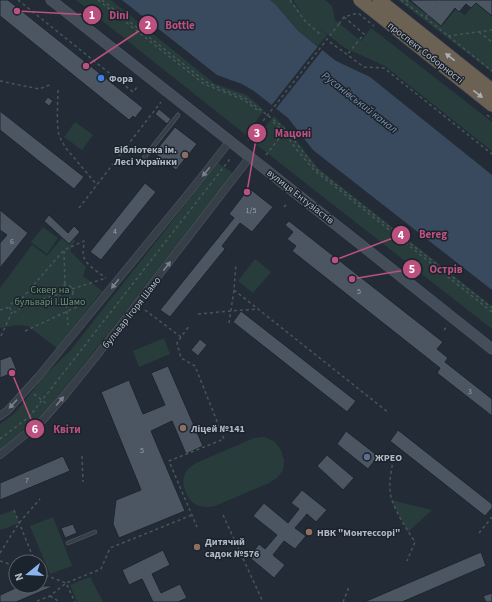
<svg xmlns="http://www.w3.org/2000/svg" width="492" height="602" font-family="'Source Sans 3',sans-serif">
  <rect width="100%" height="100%" fill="#232c36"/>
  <g fill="#283c3b">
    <path d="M 76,0 L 111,0 L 215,84 L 247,95 L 264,110 L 246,135 Z"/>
    <path d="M 270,0 L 291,0 L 302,13 L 293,0 L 325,0 L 332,6 L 335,20 L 361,41 L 371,28 L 492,122 L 492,151 L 385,66 L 345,48 L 318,27 L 327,35 L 318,46 L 297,31 L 275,4 Z"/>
    <path d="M 398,0 L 408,0 L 442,26 L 456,9 L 465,15 L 476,2 L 492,16 L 492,72 Z"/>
    <path d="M 274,116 C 291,132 304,151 319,169 L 492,306 L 492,329 L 253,142 Z"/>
    <path d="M 75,122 L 93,135 L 82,150 L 64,137 Z"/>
    <path d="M 218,163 L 233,173 L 62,392 L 37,420 L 0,450 L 0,424 L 15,413 L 46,374 L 70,351 Z"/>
    <path d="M 43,227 L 58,238 L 47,254 L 31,242 Z"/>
    <path d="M 66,233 L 75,240 L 70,251 L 86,267 L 83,276 L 102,291 L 57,348 L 28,326 L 17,325 L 0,328 L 0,288 L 32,245 L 47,256 Z"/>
    <path d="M 255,259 L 271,272 L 253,293 L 238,281 Z"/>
    <path d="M 164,338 L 170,354 L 139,367 L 133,351 Z"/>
    <path d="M 264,437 L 274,441 L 281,450 L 284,460 L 283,470 L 277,478 L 269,483 L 215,506 C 199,510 188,503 184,487 C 183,483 183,478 185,474 C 187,469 192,466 196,463 L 254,438 Z"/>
    <path d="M 391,500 L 432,510 L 408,532 Z"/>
    <path d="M 14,510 L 19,523 L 1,530 L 0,527 L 0,515 Z"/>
    <path d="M 53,517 L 72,566 L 50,574 L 30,526 Z"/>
    <path d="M 90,577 L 103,602 L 77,602 L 70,585 Z"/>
  </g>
  <path fill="#394a5f" d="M 122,0 L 270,0 L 275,4 L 298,31 L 336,61 L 370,77 L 492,175 L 492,290 L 313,150 L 288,118 L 254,91 L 242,84 L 217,75 Z"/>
  <path fill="#232c36" d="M 319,45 L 324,48 L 275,110 L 270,107 Z"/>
  <g fill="#4b5662" stroke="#1d252e">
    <path d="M 0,0 L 8,0 L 143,108 L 135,118 L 133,116 L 129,120 L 0,16 Z"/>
    <path d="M 410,0 L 492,0 L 492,16 L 476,3 L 471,8 L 466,4 L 459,12 L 455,8 L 441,26 Z"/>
    <path d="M 48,97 L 53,101 L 49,106 L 44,102 Z"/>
    <path d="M 159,109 L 171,119 L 167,124 L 155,114 Z"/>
    <path d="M 0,111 L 84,177 L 74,189 L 0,130 Z"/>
    <path d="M 175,127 L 197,144 L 176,170 L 154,153 Z"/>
    <path d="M 145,183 L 156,192 L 101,260 L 90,252 Z"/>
    <path d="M 249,188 L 273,207 L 252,232 L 240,223 L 222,246 L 225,249 L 170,317 L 160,310 L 234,218 L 229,214 Z"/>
    <path d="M 0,210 L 28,233 L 0,268 L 0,243 L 7,235 L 0,230 Z"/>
    <path d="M 49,215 L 68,233 L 74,226 L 80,232 L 69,244 L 44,221 Z"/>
    <path d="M 289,221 L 443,342 L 437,349 L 448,358 L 445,362 L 492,399 L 492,416 L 437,373 L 440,368 L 292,251 L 296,246 L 287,239 L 293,232 L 285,225 Z"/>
    <path d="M 241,311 L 356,401 L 347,412 L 233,322 Z"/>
    <path d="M 200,339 L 207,345 L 198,356 L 191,350 Z"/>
    <path d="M 11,356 L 17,371 L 0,378 L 0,360 Z"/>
    <path d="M 168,366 L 203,446 L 186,454 L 172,421 L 151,431 L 185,511 L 119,538 L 113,524 L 116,500 L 141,490 L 101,392 L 129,380 L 143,414 L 165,405 L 151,373 Z"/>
    <path d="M 398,430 L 492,504 L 492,508 L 485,516 L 390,441 Z"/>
    <path d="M 346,431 L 378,456 L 368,469 L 337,444 Z"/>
    <path d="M 327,455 L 354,478 L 343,490 L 317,466 Z"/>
    <path d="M 63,456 L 70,471 L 0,500 L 0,483 Z"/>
    <path d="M 302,490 L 327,510 L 316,522 L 307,514 L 295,528 L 306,536 L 295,549 L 284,541 L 273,555 L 285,565 L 274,578 L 249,557 L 259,544 L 265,549 L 277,535 L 253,516 L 264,503 L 288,523 L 299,509 L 291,503 Z"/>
    <path d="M 73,524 L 77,533 L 65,538 L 61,528 Z"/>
    <path d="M 163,550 L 170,565 L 152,574 L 161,593 L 180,584 L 187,598 L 178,602 L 153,602 L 142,579 L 129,585 L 122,570 Z"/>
    <path d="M 481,552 L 486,566 L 474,571 L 402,602 L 364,602 Z"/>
    <path d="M 20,586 L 54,586 L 16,602 L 0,602 L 0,595 Z"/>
    <path d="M 492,593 L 492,602 L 486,602 L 483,596 Z"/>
  </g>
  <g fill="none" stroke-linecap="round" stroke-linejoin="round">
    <defs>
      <g id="lane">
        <path d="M 144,158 L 178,115"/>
        <path d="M 68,543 L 95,532"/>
      </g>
      <g id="street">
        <path d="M 0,416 L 7,411 L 39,376 L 188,194 L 230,141"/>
        <path d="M 0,455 L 41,422 L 65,395 L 98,354 L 250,157"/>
      </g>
      <path id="secondary" d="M 51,0 L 350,236 L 492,349"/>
      <g id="highway">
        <path d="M 360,0 L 492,105"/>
        <path d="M 379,0 L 492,90"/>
      </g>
    </defs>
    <use href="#lane" stroke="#545b65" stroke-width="4.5"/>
    <use href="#street" stroke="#545b65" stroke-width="8"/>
    <use href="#secondary" stroke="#545b65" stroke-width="11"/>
    <use href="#highway" stroke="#414852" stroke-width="14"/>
    <g stroke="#465759" stroke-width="1.5" stroke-dasharray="3 3" stroke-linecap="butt">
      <path d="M 18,0 L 133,92 L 138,86"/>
      <path d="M 98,0 L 204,84 L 244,100 L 260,112"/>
      <path d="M 102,0 L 206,82 L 224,90 L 245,98 L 279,124 L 288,132 L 316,169 L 492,308"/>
      <path d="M 290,0 L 305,21 L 321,35"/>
      <path d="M 401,0 L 427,19 L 492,71"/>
      <path d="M 406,0 L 409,3 L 407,5"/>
      <path d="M 344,17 L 364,34 L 347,55"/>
      <path d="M 426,17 L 440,0"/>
      <path d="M 339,24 L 344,17 L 358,13 L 374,26"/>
      <path d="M 479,32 L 492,42"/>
      <path d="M 448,36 L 492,30"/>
      <path d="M 330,42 L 364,67 L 384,68 L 492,154"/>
      <path d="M 0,81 L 39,89 L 52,84"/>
      <path d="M 58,90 C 58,102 56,124 59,135 C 61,140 63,143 65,147 L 97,185"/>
      <path d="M 487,115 L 492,119"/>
      <path d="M 273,122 L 284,132 L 297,150 L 314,170 L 492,312"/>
      <path d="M 248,140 L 252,135"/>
      <path d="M 266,155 L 284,132"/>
      <path d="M 284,207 L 287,204"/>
      <path d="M 79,208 L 161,102"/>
      <path d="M 64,251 L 65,285"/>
      <circle cx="66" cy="292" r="7"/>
      <path d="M 72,289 L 106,278"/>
      <path d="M 234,290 L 389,413"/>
      <path d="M 66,299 L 68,325"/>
      <circle cx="15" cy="307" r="5"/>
      <path d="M 18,303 L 64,250 L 84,241 C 84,245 83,250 83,254 C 84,264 98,272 106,278"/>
      <path d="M 20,306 L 59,294"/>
      <path d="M 0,310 L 10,307"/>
      <path d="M 145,310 L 181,337 L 189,326"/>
      <path d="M 198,314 L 231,311 L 258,309"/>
      <path d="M 229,323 L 234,290 L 236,264"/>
      <path d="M 444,330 L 448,325"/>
      <path d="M 25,331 L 85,303"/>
      <path d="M 1,336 L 12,312"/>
      <path d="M 181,337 L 177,343 L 181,358 L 195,366 L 224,439 L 169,461 L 197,527"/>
      <path d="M 34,394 L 47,404"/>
      <path d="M 0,439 L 29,417 L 230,159"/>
      <path d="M 82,456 L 83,482"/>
      <path d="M 393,459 C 392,469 389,480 390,490 C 390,504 407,530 415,542 L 407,561"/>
      <path d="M 14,510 L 35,562"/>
      <path d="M 223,515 L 263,602"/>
      <path d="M 479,533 L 492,517"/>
      <path d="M 0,553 L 19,523 L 40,499"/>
      <path d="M 0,561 L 16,566"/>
      <path d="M 40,573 L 66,583 L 75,602"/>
      <path d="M 50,596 L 60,602"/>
      <path d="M 37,601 L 50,596 L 66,583 L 101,569 L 110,548 L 192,515"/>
      <path d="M 343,602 L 349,587"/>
    </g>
    <use href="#lane" stroke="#363e47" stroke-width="3.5"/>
    <use href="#street" stroke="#363e47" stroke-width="7"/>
    <use href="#secondary" stroke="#444d5a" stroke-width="10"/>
    <use href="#highway" stroke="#6c6254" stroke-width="13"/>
    <path stroke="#465759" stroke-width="1.5" stroke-dasharray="3 3" stroke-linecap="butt" d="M 252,135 L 339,24"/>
  </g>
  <defs><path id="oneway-solid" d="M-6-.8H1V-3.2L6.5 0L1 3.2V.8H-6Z"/></defs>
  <g fill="#aaafb8">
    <use href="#oneway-solid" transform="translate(450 57) rotate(-142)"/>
    <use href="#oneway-solid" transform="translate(478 94) rotate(38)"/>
  </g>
  <g fill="#7a818b">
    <use href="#oneway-solid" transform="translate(206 172) rotate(129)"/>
    <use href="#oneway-solid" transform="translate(167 266) rotate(-52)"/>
    <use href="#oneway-solid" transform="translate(115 284) rotate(129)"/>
    <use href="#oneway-solid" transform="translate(60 401) rotate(-49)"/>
    <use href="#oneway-solid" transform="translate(13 404) rotate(133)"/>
  </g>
  <circle fill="#3f7fe0" stroke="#1b232c" stroke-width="1.5" cx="101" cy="78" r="4"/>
  <g fill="#8d6e63" stroke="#1b232c" stroke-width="1.5">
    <circle cx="185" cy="155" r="4"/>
    <circle cx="183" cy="428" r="4"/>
    <circle cx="309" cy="532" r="4"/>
    <circle cx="197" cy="547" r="4"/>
  </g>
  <circle fill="#5c6f8a" stroke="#1b232c" stroke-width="1.5" cx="367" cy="457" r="4"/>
  <g text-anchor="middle" stroke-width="3" stroke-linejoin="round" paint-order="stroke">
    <g font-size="8" fill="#98a0ab">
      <text x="251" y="213">1/5</text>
      <text x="115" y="234">4</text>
      <text x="12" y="244">6</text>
      <text x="359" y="294">5</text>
      <text x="470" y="394">3</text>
      <text x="142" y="453">5</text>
      <text x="27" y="483">7</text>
    </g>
    <g font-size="10" fill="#b1b8c3" stroke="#1b232c">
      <text transform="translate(426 52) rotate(38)" y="4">проспект Соборності</text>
      <text transform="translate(301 196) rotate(38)" y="4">вулиця Ентузіастів</text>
      <text transform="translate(131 312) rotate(-52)" y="4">бульвар Ігоря Шамо</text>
    </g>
    <g font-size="10" font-weight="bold" fill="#b1b8c3" stroke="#1b232c" text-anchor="start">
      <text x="109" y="82">Фора</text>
      <text x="177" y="153" text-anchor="end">Бібліотека ім.<tspan x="177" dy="12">Лесі Українки</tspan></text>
      <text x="191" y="432">Ліцей №141</text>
      <text x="375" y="461">ЖРЕО</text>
      <text x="317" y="536">НВК "Монтессорі"</text>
      <text x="205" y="545">Дитячий<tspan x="205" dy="12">садок №576</tspan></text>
    </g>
    <g font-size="10" fill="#6a9272" stroke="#1b232c">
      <text x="50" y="293">Сквер на<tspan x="50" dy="12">бульварі І.Шамо</tspan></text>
    </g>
    <g font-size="11" font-style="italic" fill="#7b90aa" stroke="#1b232c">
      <text transform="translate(360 102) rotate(38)" y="4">Русанівський канал</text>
    </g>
  </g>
  <path fill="none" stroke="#bc507f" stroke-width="1.5" d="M17 11L92 15M86 66L148 25M247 192L257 133M335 260L401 235M352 279L412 269M12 373L35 429"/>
  <g fill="#bc507f" stroke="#1b232c" stroke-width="1.5">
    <circle cx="17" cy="11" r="4"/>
    <circle cx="86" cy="66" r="4"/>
    <circle cx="247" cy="192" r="4"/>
    <circle cx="335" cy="260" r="4"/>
    <circle cx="352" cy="279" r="4"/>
    <circle cx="12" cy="373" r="4"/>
    <circle cx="92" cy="15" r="10"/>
    <circle cx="148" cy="25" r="10"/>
    <circle cx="257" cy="133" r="10"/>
    <circle cx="401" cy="235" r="10"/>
    <circle cx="412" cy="269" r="10"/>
    <circle cx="35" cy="429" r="10"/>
  </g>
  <g font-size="12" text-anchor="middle" font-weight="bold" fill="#fff">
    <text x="92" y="19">1</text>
    <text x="148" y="29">2</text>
    <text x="257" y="137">3</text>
    <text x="401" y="239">4</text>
    <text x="412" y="273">5</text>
    <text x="35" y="433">6</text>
  </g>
  <g font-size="11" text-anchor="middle" font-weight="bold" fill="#bc507f" stroke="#1b232c" stroke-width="3" stroke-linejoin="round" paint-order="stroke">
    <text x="119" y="19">Dini</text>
    <text x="180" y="29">Bottle</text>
    <text x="293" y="137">Мацоні</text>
    <text x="433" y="238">Bereg</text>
    <text x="446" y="273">Острів</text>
    <text x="67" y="433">Квіти</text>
  </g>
  <g transform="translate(28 574) rotate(252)"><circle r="19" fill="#1b232c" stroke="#575f68"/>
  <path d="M0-3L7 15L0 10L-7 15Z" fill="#8bb4ee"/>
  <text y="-6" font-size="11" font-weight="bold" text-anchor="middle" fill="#b1b8c3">N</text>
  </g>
</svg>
